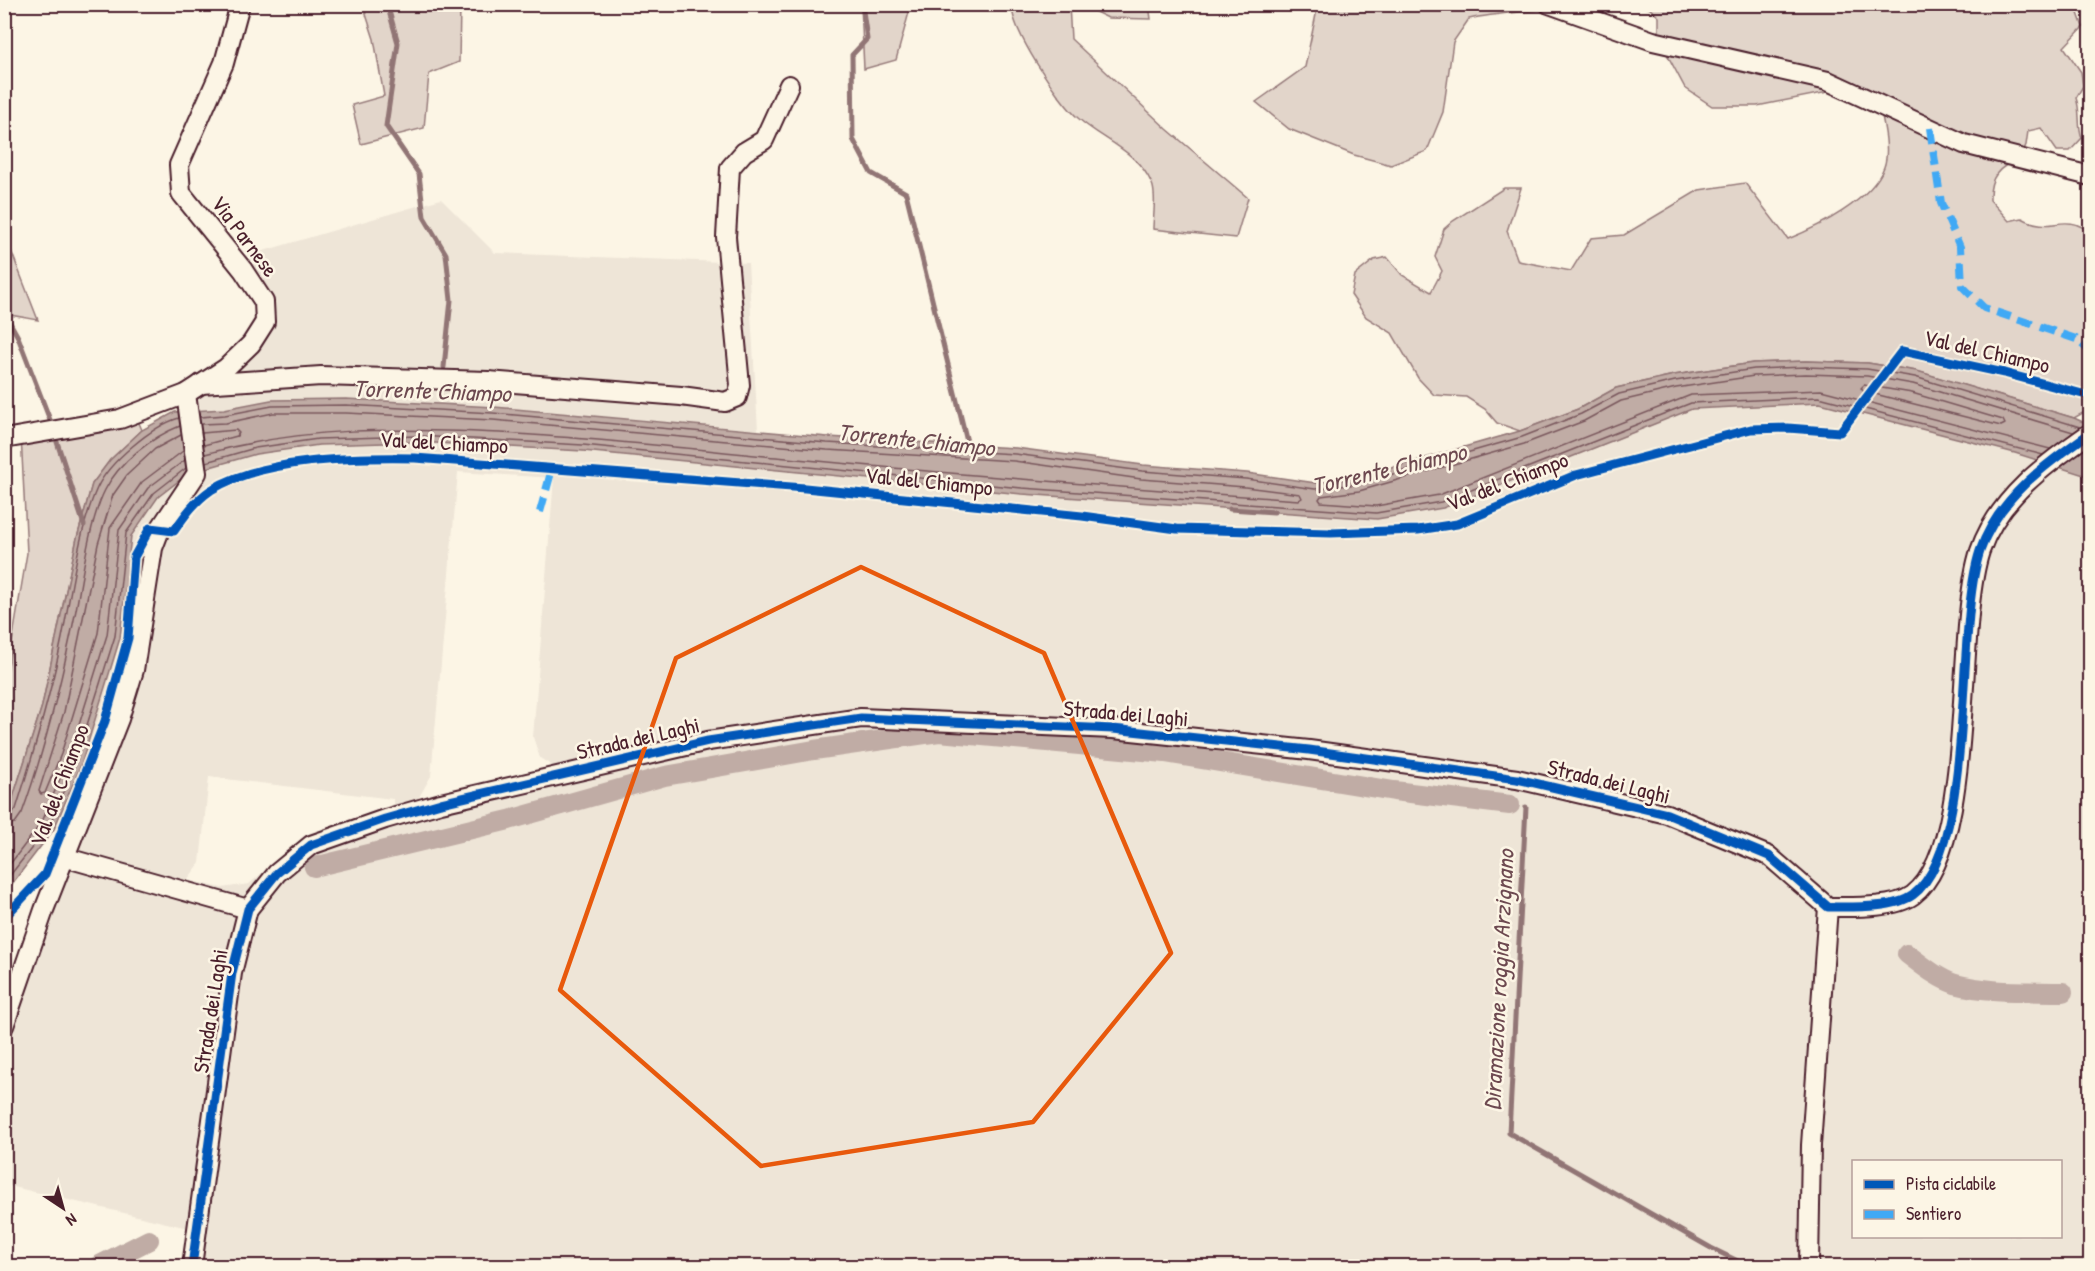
<svg xmlns="http://www.w3.org/2000/svg" width="2095" height="1271" font-family="'Patrick Hand',sans-serif">
  <rect width="100%" height="100%" fill="#fcf5e5"/>
  <filter id="ink" filterUnits="userSpaceOnUse"><feTurbulence type="fractalNoise" baseFrequency=".0167" numOctaves="2"/><feDisplacementMap in="SourceGraphic" scale="12" xChannelSelector="R" yChannelSelector="G"/><feConvolveMatrix kernelMatrix="1 2 1 2 8 2 1 2 1" color-interpolation-filters="sRGB"/></filter>
  <g filter="url(#ink)">
    <g fill="#eee5d7" fill-rule="evenodd">
      <path d="M 441,199 L 495,253 L 748,263 L 758,430 L 494,407 L 271,400 L 224,409 L 175,412 L 236,358 L 259,319 L 249,294 L 226,262 Z"/>
      <path d="M 1820,403 L 2015,453 L 2090,477 L 2090,1266 L 195,1266 L 192,1229 L 5,1185 L 5,997 L 61,839 L 54,829 L 82,762 L 120,638 L 131,536 L 158,497 L 189,473 L 256,454 L 319,445 L 417,442 L 583,451 L 1022,494 L 1443,508 L 1692,409 ZM 458,472 L 554,478 L 533,737 L 540,758 L 554,767 L 418,799 L 431,776 ZM 209,777 L 393,799 L 393,811 L 337,823 L 294,847 L 249,884 L 222,888 L 187,880 L 200,863 ZM 1854,1162 L 2060,1162 L 2060,1236 L 1854,1236 Z"/>
    </g>
    <g fill="#e2d5ca" stroke="#967a7a" stroke-width="1.5">
      <path d="M 363,5 L 460,5 L 459,62 L 429,74 L 424,128 L 361,144 L 352,105 L 384,96 L 374,39 Z"/>
      <path d="M 861,5 L 911,5 L 896,60 L 864,69 Z"/>
      <path d="M 1012,5 L 1069,5 L 1071,39 L 1167,129 L 1248,198 L 1236,238 L 1153,229 C 1153,217 1157,195 1152,184 C 1138,151 1102,140 1078,118 C 1058,100 1011,30 1012,5 Z"/>
      <path d="M 1081,5 L 1149,5 L 1151,19 L 1108,18 Z"/>
      <path d="M 1318,5 L 1571,5 C 1537,13 1503,11 1469,19 L 1453,42 L 1443,112 L 1427,151 L 1391,165 L 1354,155 L 1289,129 L 1256,102 L 1305,67 Z"/>
      <path d="M 1632,5 L 2083,5 L 2078,13 L 2083,27 L 2064,47 L 2081,72 L 2083,86 L 2076,98 C 2081,112 2077,124 2082,138 L 2070,151 L 2057,151 L 2041,128 L 2028,131 L 2026,145 L 2020,159 C 1999,166 1989,177 1990,200 L 2009,221 L 2022,218 C 2052,235 2062,211 2090,232 L 2090,409 L 2074,418 L 1916,371 L 1868,363 L 1806,361 L 1753,363 L 1674,375 L 1616,388 L 1578,409 L 1520,431 L 1497,423 L 1485,409 L 1466,397 L 1434,395 L 1418,378 L 1392,333 L 1366,317 L 1351,295 L 1355,275 L 1374,260 L 1387,257 L 1402,275 L 1431,292 L 1442,271 L 1435,257 L 1444,229 L 1453,221 L 1504,188 L 1521,188 L 1507,231 L 1518,261 L 1571,271 L 1591,238 L 1624,235 L 1699,190 L 1745,183 L 1788,239 C 1818,227 1872,200 1884,167 C 1890,150 1884,125 1880,107 L 1848,88 L 1757,106 L 1712,106 L 1685,88 L 1659,39 L 1659,17 L 1649,8 Z"/>
      <path d="M 5,235 L 38,320 L 5,314 Z"/>
      <path d="M 134,411 L 142,430 L 110,460 L 92,484 L 77,538 L 42,706 L 10,807 L 5,815 L 5,684 L 27,553 L 21,435 Z"/>
    </g>
    <path fill="#c0aca5" stroke="#917474" stroke-width="1.5" d="M 1806,361 L 1868,363 L 1917,371 L 2074,418 L 2090,425 L 2090,477 L 2015,453 L 1820,403 L 1692,409 L 1443,508 L 1377,519 L 1022,494 L 583,451 L 417,442 L 319,445 L 256,454 L 189,473 L 158,497 L 131,536 L 120,638 L 82,762 L 54,829 L 5,893 L 5,815 L 10,807 L 42,706 L 77,538 L 92,484 L 110,460 L 142,430 L 175,412 L 224,409 L 271,400 L 346,399 L 494,407 L 828,437 L 1016,448 L 1143,465 L 1247,473 L 1316,483 L 1356,478 L 1520,431 L 1578,409 L 1616,388 L 1674,375 L 1753,363 Z"/>
    <g fill="none" stroke-linecap="round" stroke-linejoin="round">
      <g stroke="#79575c" stroke-width="1.5">
        <path d="M 1864,385 L 1912,393 L 2003,420 L 2005,424 L 2001,426 L 1863,391 L 1861,388 Z"/>
        <path d="M 200,417 L 225,415 L 272,406 L 346,405 L 493,413 L 827,443 L 1015,454 L 1142,471 L 1246,479 L 1315,489 L 1358,484 L 1522,437 L 1581,414 L 1619,394 L 1675,381 L 1754,369 L 1806,367 L 1867,369 L 1915,377 L 2080,427"/>
        <path d="M 201,424 L 226,423 L 273,413 L 346,413 L 493,420 L 827,450 L 1014,461 L 1141,479 L 1245,487 L 1300,494 L 1302,498 L 1299,500 C 1125,488 950,474 776,457 C 684,448 593,438 501,433 C 398,428 305,426 205,454"/>
        <path d="M 202,433 L 236,430 L 239,433 L 237,436 L 204,445"/>
        <path d="M 181,435 L 155,449 L 127,475 L 113,495 L 98,544 L 64,712 L 39,791 L 41,794 L 45,793 L 61,754 L 98,633 L 110,528 L 142,482 L 183,451"/>
        <path d="M 2050,449 L 1821,390 L 1691,395 L 1439,495 L 1376,506 L 1321,502 L 1319,499 L 1321,496 L 1359,491 L 1524,444 L 1584,421 L 1621,401 L 1676,388 L 1754,376 L 1806,374 L 1867,376 L 1913,384 L 2073,432"/>
        <path d="M 206,462 L 255,448 L 318,439 L 418,436 L 583,445 L 1022,488 L 1376,513 L 1441,502 L 1691,403 L 1819,397 L 2043,455"/>
        <path d="M 4,818 L 10,817 L 16,809 C 34,752 50,697 62,638 C 71,594 79,528 97,488 C 109,462 152,426 179,418"/>
        <path d="M 4,825 L 15,823 L 22,813 C 46,747 62,679 76,610 C 82,577 90,519 105,490 C 119,462 152,437 180,426"/>
        <path d="M 4,872 L 42,822 L 69,757 L 107,635 L 119,530 L 148,488 L 185,460"/>
        <path d="M 4,883 L 49,826 L 76,760 L 115,636 L 126,533 L 154,493 L 186,468"/>
      </g>
      <g stroke="#917474" stroke-width="5">
        <path d="M 387,4 L 398,43 L 386,126 L 419,174 L 424,217 L 446,254 L 451,300 L 444,367"/>
        <path d="M 862,4 L 867,39 L 852,55 L 853,139 L 871,173 L 906,193 L 969,450"/>
        <path d="M 4,312 L 18,337 L 50,420"/>
        <path d="M 57,442 L 84,525"/>
        <path d="M 1230,509 L 1274,512"/>
        <path d="M 1526,807 L 1509,1133 L 1711,1248 L 1748,1266"/>
      </g>
      <g stroke="#c0aca5" stroke-width="20">
        <path d="M 314,867 L 509,820 L 665,776 L 814,750 L 939,732 L 1165,753 L 1394,791 L 1510,805"/>
        <path d="M 1907,954 C 1922,965 1937,978 1955,984 C 1989,993 2027,991 2063,992"/>
        <path d="M 98,1266 L 149,1240"/>
      </g>
      <defs>
        <g id="minor">
          <path d="M 1549,4 L 1653,41 L 1828,81 L 1964,144 L 2090,176"/>
          <path d="M 201,384 L 321,376 L 488,381 L 681,396 L 725,402 L 737,397 L 740,385 L 726,237 L 730,168 L 744,152 L 764,140 L 789,85"/>
          <path d="M 4,439 L 120,419 L 186,394 L 226,368 L 251,344 L 265,322 L 264,302 L 243,270 L 181,193 L 179,165 L 224,63 L 239,8 L 237,4"/>
          <path d="M 67,858 L 248,909"/>
          <path d="M 4,1026 L 44,910 L 119,719 L 134,670 L 153,548 L 161,527 L 197,473 L 186,394"/>
          <path d="M 192,1266 L 232,973 L 248,909 L 277,873 L 311,845 L 385,819 L 441,803 L 708,741 L 861,718 L 1113,729 L 1309,750 L 1517,779 L 1667,814 L 1769,856 L 1828,907 C 1851,907 1894,909 1913,895 C 1977,846 1954,630 1980,551 C 1998,498 2047,463 2090,433"/>
          <path d="M 1809,1266 L 1811,1145 L 1828,907"/>
        </g>
      </defs>
      <use href="#minor" stroke="#4a1f2b" stroke-width="22"/>
      <use href="#minor" stroke="#fcf5e5" stroke-width="18"/>
      <g stroke="#3fa9f5" stroke-width="8" stroke-dasharray="15 8" stroke-linecap="butt">
        <path d="M 1930,128 L 1941,203 L 1960,247 L 1962,286 L 1984,308 L 2076,339 L 2090,351"/>
        <path d="M 540,512 L 552,469"/>
      </g>
      <defs>
        <g id="cycleway">
          <path d="M 4,918 L 45,874 L 105,721 L 128,638 L 134,557 L 150,528 L 174,531 C 185,515 195,501 211,490 C 263,458 355,457 415,458 L 805,488 L 1082,516 L 1177,529 L 1331,533 L 1418,530 L 1457,524 L 1576,475 L 1751,429 L 1788,428 L 1840,432 L 1902,351 L 2004,373 L 2090,396"/>
          <path d="M 192,1266 L 232,973 L 248,909 L 277,873 L 311,845 L 385,819 L 441,803 L 708,741 L 861,718 L 1113,729 L 1309,750 L 1517,779 L 1667,814 L 1769,856 L 1828,907 C 1851,907 1894,909 1913,895 C 1977,846 1954,630 1980,551 C 1998,498 2047,463 2090,433"/>
        </g>
      </defs>
      <use href="#cycleway" stroke="#fcf5e5" stroke-width="13"/>
      <use href="#cycleway" stroke="#0057b8" stroke-width="9"/>
    </g>
  </g>
  <path fill="none" stroke="#e8590c" stroke-width="4.5" stroke-linejoin="round" d="M 861,567 L 1044,653 L 1171,953 L 1033,1122 L 761,1166 L 560,990 L 676,658 Z"/>
  <g text-anchor="middle" stroke-width="5" stroke-linejoin="round" paint-order="stroke">
    <g font-size="22" fill="#4a1f2b" stroke="#fcf5e5">
      <text transform="translate(245 236) rotate(53)" y="8">Via Parnese</text>
      <text transform="translate(1987 351) rotate(13)" y="8">Val del Chiampo</text>
      <text transform="translate(444 442) rotate(3)" y="8">Val del Chiampo</text>
      <text transform="translate(929 481) rotate(6)" y="8">Val del Chiampo</text>
      <text transform="translate(1507 481) rotate(-21)" y="8">Val del Chiampo</text>
      <text transform="translate(1126 713) rotate(5)" y="8">Strada dei Laghi</text>
      <text transform="translate(638 738) rotate(-13)" y="8">Strada dei Laghi</text>
      <text transform="translate(1609 781) rotate(14)" y="8">Strada dei Laghi</text>
      <text transform="translate(59 785) rotate(-69)" y="8">Val del Chiampo</text>
      <text transform="translate(210 1011) rotate(-81)" y="8">Strada dei Laghi</text>
    </g>
    <g font-size="24" font-style="italic" fill="#6d4950" stroke="#fcf5e5">
      <text transform="translate(432 391) rotate(2)" y="8">Torrente Chiampo</text>
      <text transform="translate(916 440) rotate(6)" y="8">Torrente Chiampo</text>
      <text transform="translate(1389 469) rotate(-13)" y="8">Torrente Chiampo</text>
      <text transform="translate(1499 980) rotate(-87)" y="8">Diramazione roggia Arzignano</text>
    </g>
  </g>
  <rect width="2095" height="1271" fill="none" stroke="#fcf5e5" stroke-width="24"/>
  <rect x="12" y="12" width="2071" height="1247" fill="none" stroke="#4a1f2b" stroke-width="2" filter="url(#ink)"/>
  <rect x="1852" y="1160" width="210" height="78" fill="#fcf5e5" stroke="#b59f9b" stroke-width="1.5"/>
  <rect x="1864" y="1180" width="30" height="9" fill="#0057b8" stroke="#b59f9b" stroke-width="1.5"/>
  <text x="1906" y="1190" font-size="18" fill="#4a1f2b">Pista ciclabile</text>
  <rect x="1864" y="1210" width="30" height="9" fill="#3fa9f5" stroke="#b59f9b" stroke-width="1.5"/>
  <text x="1906" y="1220" font-size="18" fill="#4a1f2b">Sentiero</text>
  <g transform="translate(63 1208) rotate(144)" stroke="#fcf5e5" stroke-width="4.5" paint-order="stroke">
  <path d="M0-4.5L10 22L0 15L-10 22Z" fill="#4a1f2b"/>
  <text y="-9" font-size="16" font-weight="bold" text-anchor="middle" fill="#4a1f2b">N</text>
  </g>
</svg>
